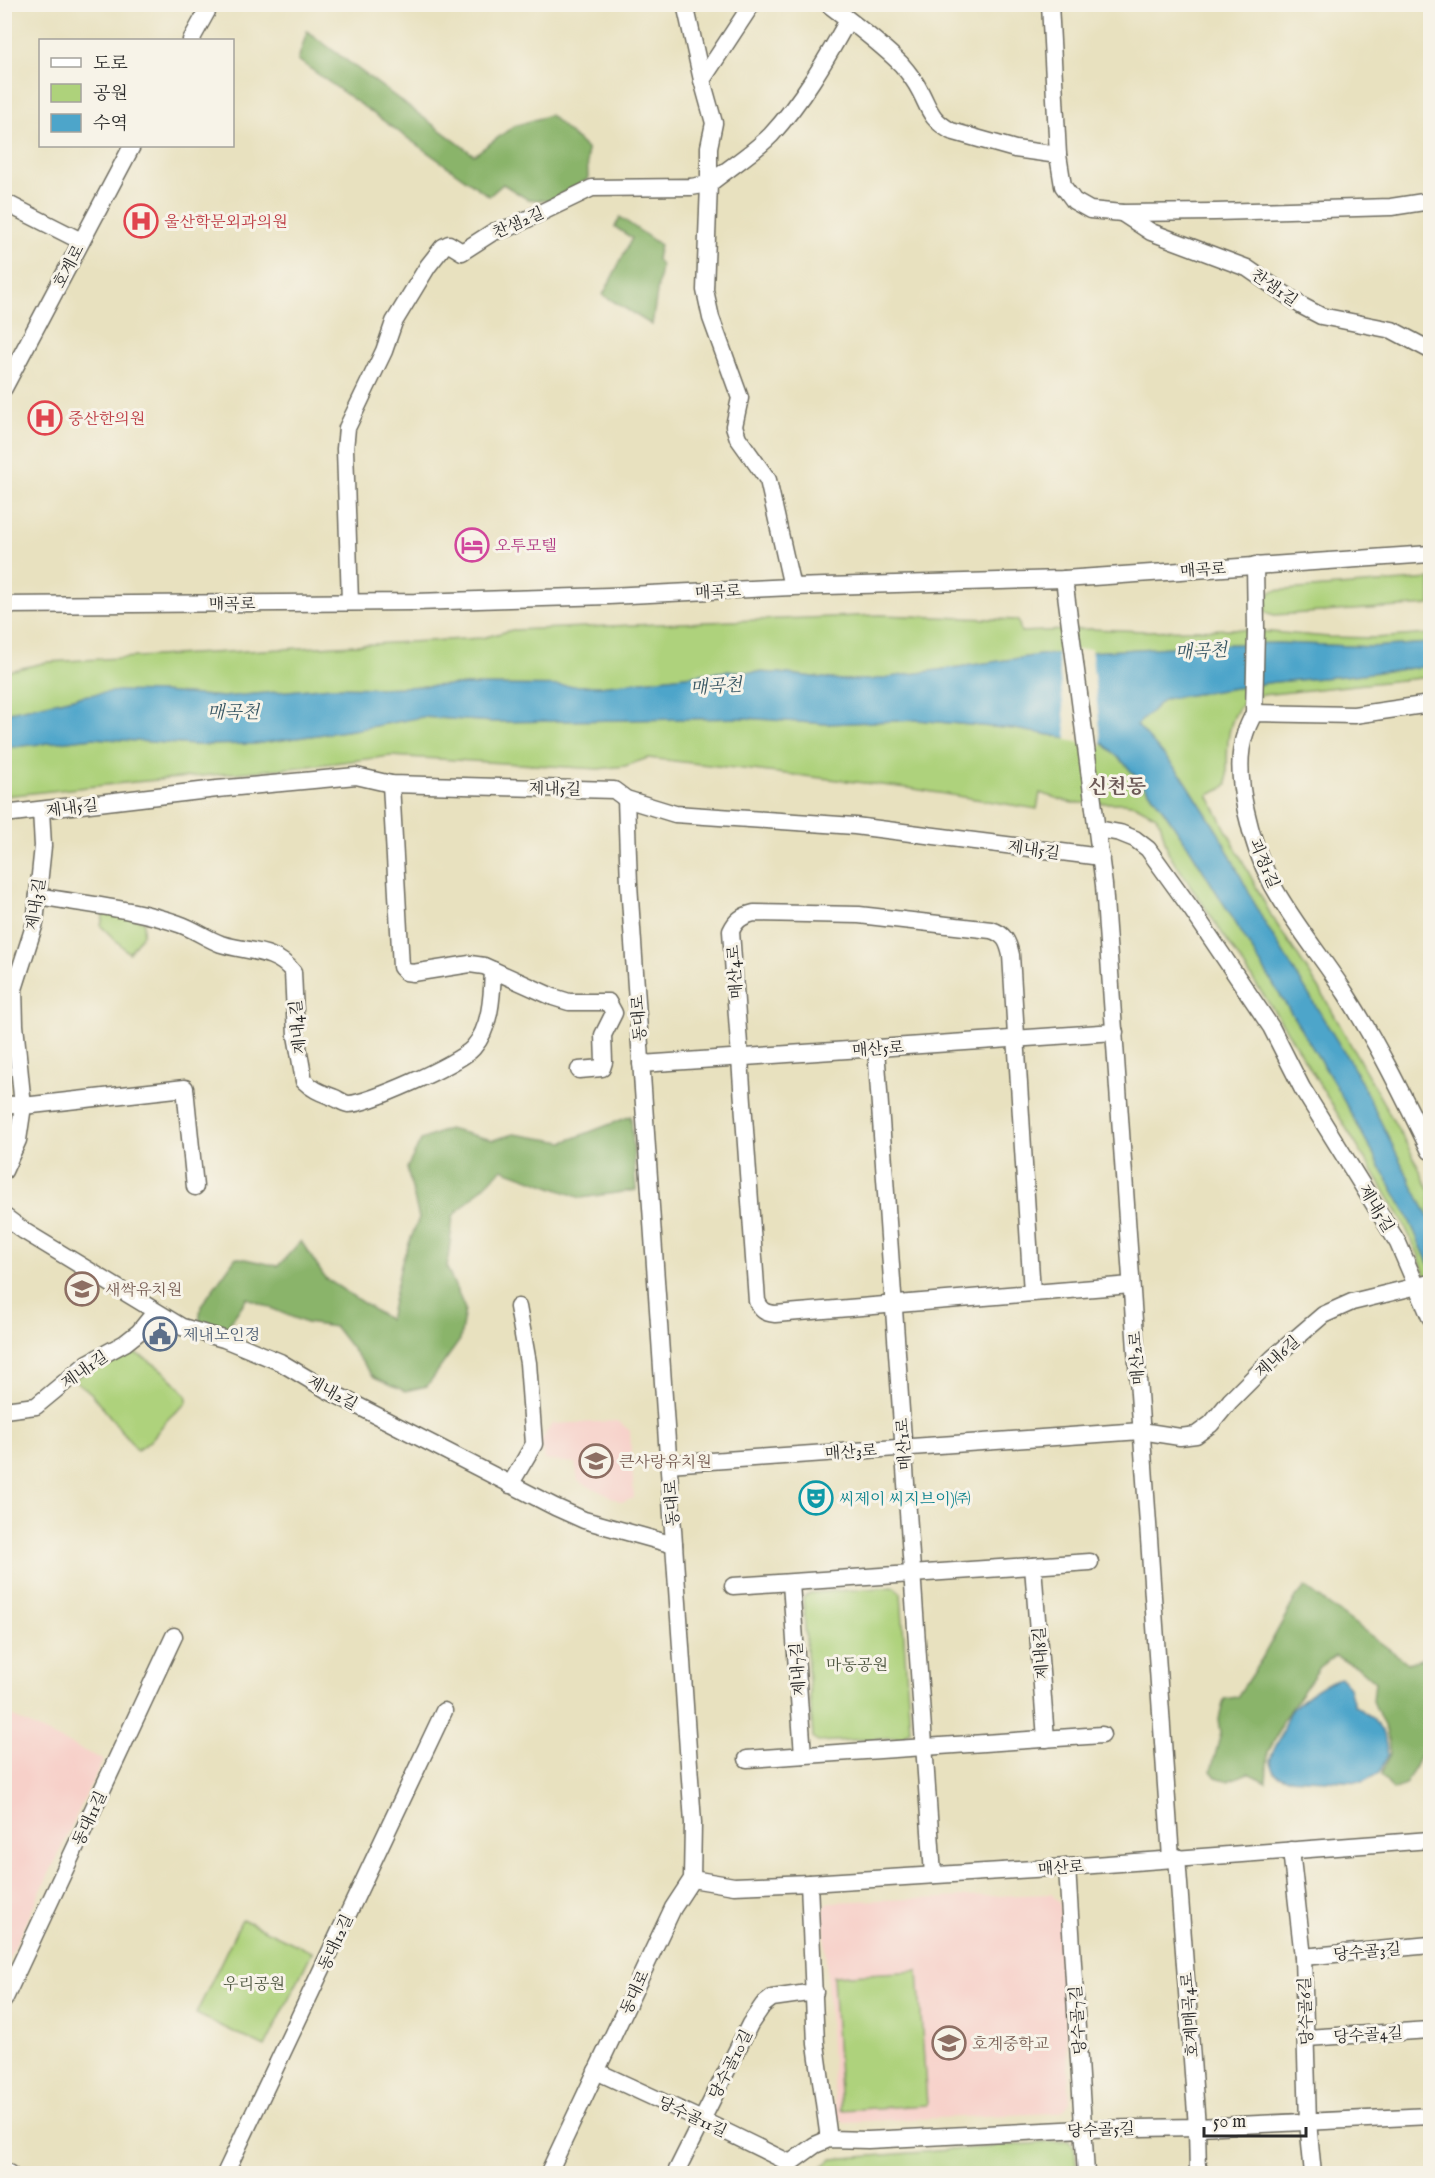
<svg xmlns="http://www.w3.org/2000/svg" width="1435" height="2178" font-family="'IM FELL English','Noto Serif KR',serif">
  <rect width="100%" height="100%" fill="#f7f3e8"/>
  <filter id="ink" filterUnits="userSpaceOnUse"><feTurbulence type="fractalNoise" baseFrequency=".0167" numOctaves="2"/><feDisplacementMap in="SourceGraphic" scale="12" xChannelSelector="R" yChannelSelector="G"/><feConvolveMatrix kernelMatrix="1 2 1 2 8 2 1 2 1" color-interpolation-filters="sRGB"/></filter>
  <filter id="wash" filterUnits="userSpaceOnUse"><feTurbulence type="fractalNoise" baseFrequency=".008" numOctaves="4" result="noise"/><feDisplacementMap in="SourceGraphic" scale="24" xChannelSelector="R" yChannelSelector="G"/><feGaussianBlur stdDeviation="1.35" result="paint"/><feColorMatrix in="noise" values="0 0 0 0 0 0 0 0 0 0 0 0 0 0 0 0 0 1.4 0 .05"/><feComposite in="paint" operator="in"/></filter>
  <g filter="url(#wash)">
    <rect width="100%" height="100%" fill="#e8e1bf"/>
    <g fill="#f7d0c9">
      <path d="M 618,1421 L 630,1431 L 634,1498 L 622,1502 L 578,1481 L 575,1463 L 544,1460 L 541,1440 L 552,1424 Z"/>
      <path d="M 5,1713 L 103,1760 L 5,1967 Z"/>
      <path d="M 1051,1894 L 1060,1903 L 1070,2102 L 1063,2111 L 1054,2113 L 844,2122 L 835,2113 L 823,1910 L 829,1902 Z"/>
    </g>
    <g fill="#aed27b" stroke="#6c7e53" stroke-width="1.5">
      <path d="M 1430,579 L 1430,605 L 1274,615 L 1265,612 L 1267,596 L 1272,591 Z"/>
      <path d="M 881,615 L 1018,620 L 1021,632 L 1090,629 L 1146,631 L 1234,629 L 1328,637 L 1375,638 L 1430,634 L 1430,643 L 1372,647 L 1277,643 L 1205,645 L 1040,655 L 870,680 L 841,680 L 778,673 L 728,671 L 600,686 L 453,685 L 380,688 L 332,687 L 223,697 L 161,692 L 88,695 L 5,713 L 4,672 L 48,662 L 482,638 L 512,630 Z"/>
      <path d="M 1430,666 L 1430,677 L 1262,695 C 1256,697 1248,698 1244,702 C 1223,723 1228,757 1227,784 L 1222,789 L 1208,795 L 1272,917 L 1319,988 L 1412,1154 L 1430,1192 L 1430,1221 L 1356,1072 L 1263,920 L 1219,834 L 1183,777 L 1136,725 L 1164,699 L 1274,682 L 1345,676 Z"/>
      <path d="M 422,717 L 494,722 L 746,718 L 826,724 L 917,720 L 1014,729 L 1104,744 L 1124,763 L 1155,798 L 1190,849 L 1333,1081 L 1407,1215 L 1430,1267 L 1430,1290 L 1418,1254 L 1401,1218 L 1284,1026 L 1168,852 L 1160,822 L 1156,816 L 1136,805 L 1124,803 L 1072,803 L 1040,793 L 1037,809 L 908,788 L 648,758 L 625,766 L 598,769 L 391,756 L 301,767 L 124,783 L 5,796 L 5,748 L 93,738 L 196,745 L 254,744 L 359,729 Z"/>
      <path d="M 104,912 L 144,921 L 143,934 L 129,953 L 101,926 Z"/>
      <path d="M 125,1351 C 149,1355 172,1377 187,1396 L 187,1402 C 183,1407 178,1410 172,1415 C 158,1428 155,1441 137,1450 L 91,1393 L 73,1379 Z"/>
      <path d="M 895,1587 L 901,1593 L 910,1730 L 903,1737 L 818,1742 L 813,1737 L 803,1598 L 810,1593 Z"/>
      <path d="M 242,1919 L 312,1952 L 265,2047 L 196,2014 Z"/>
      <path d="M 918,1971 L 927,2105 L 841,2110 L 833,1976 Z"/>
      <path d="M 1069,2141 L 1074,2147 L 1078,2173 L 813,2173 L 832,2159 Z"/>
    </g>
    <g fill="#8ab46b" stroke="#5a704b" stroke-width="1.5">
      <path d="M 307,31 L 474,155 L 514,126 L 550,115 L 587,149 L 588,179 L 550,201 L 527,199 L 503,184 L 489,196 L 298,60 Z"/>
      <path d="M 620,217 L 660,245 L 657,259 L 661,266 L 652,325 L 603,295 L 632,238 L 615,227 Z"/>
      <path d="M 631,1116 L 636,1190 L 581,1198 L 502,1169 L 453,1216 L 447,1268 L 465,1309 L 460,1340 L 427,1386 L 405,1391 L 374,1377 L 335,1327 L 306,1323 L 247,1298 L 223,1333 L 199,1324 L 201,1306 L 236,1257 L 278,1266 L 301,1241 L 325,1278 L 389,1320 L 402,1261 L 419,1218 L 407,1168 L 421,1140 L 448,1129 L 493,1140 L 514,1134 L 564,1142 Z"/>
      <path d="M 1305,1587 L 1408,1663 L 1424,1658 L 1430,1665 L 1430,1698 L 1425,1706 C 1435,1734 1418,1761 1405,1785 L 1393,1790 L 1381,1775 L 1390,1754 L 1387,1733 L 1373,1701 L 1375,1682 L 1358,1667 L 1335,1656 L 1320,1667 L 1282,1721 L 1277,1736 L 1268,1752 L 1266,1782 L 1248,1773 L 1229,1781 L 1216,1777 L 1211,1771 L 1221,1733 L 1219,1719 L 1224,1699 L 1237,1697 L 1261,1660 L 1295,1599 Z"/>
    </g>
    <g fill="#4da5ca" stroke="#3c687a" stroke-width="1.5">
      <path d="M 1277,643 L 1372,647 L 1430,643 L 1430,666 L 1345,676 L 1274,682 L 1164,699 L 1137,725 L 1183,777 L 1219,834 L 1263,920 L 1356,1072 L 1430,1221 L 1430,1267 L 1407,1215 L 1333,1081 L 1190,849 L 1155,798 L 1124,763 L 1104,744 L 1014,729 L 917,720 L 826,724 L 746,718 L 494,722 L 422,717 L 359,729 L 254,744 L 196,745 L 93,738 L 5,748 L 5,713 L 88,695 L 119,691 L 161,692 L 223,697 L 331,687 L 380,688 L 453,685 L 600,686 L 728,671 L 778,673 L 841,680 L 870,680 L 1040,655 L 1205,645 Z"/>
      <path d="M 1341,1678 L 1349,1687 L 1354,1705 L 1372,1718 L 1384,1734 L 1388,1755 L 1379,1773 L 1363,1782 L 1286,1778 C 1261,1769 1271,1755 1280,1738 C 1284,1728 1285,1716 1293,1708 C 1304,1697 1327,1681 1341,1678 Z"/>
    </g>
    <path fill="#e8e1bf" d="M 1091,649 L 1102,747 L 1067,740 L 1057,651 Z"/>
  </g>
  <g filter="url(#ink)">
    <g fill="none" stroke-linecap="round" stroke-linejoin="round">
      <defs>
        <g id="minor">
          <path d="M 685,4 L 702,80"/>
          <path d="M 828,4 C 853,23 879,42 901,64 C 908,72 915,81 920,91 C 930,110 930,119 951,131 L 1015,149 L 1058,155"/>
          <path d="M 1050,4 L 1058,155 L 1063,186 L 1074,201 L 1090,210 L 1122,213 L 1215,212 L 1391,207 L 1430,201"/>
          <path d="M 191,40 L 211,4"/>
          <path d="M 4,202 L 81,241"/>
          <path d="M 1122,213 L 1151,232 L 1247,268 L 1302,306 L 1321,316 L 1392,330 L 1430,350"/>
          <path d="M 4,388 L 132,146"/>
          <path d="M 1064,579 L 1104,885 L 1171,1858"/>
          <path d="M 792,587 L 768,480 L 738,438 L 734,426 L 740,398 L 711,318 L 705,290 L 709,184 C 729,168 753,153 771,135 C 802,101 826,60 848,20"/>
          <path d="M 350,602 L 345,449 L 347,428 L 384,351 L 394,322 L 428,266 L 443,247 L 449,244 L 462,252 L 493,232 L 511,227 L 592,188 L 691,187 L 709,184 L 709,147 L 714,123 L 702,80 L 752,4"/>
          <path d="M 4,605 L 416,602 L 609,596 L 792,587 L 1064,579 L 1430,554"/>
          <path d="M 1430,704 L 1354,715 L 1254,713 C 1251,720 1247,727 1245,734 C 1231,775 1252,846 1272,884 C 1293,923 1322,957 1346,994 C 1378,1044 1404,1098 1430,1151"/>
          <path d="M 1254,713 L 1256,629 L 1255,565"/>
          <path d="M 391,784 L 401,967 L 406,972 L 413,973 L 470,964 L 484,966 L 553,997 L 569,1002 L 608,1002 L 614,1013 L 603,1035 L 604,1062 L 602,1068 L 579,1070"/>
          <path d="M 4,814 L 217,789 L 356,776 L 391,784 L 614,790 L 626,799 L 675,814 L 855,826 L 1101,857"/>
          <path d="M 1098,829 L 1120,833 L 1135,839 L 1148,849 L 1192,910 L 1271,1027 L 1302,1088 L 1398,1243 L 1430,1317"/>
          <path d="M 38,896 C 82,904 138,909 179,924 C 194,929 207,939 221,944 C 246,952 276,949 293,972 L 296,1035 L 304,1081 C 314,1091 323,1093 335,1098 C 339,1100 343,1103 348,1104 C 366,1105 460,1063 473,1048 C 491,1028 492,996 493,970"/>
          <path d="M 876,1048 L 933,1875"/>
          <path d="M 641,1064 L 1115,1032"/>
          <path d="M 4,1104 L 23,1106 L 185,1088 L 195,1187"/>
          <path d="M 4,1171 L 18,1140 L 23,1106 L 15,1025 L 14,989 L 35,923 L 43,846 L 41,810"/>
          <path d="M 4,1216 L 24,1231 L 182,1327 L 224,1339 L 280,1362 L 327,1390 L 555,1507 L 584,1520 L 674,1545"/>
          <path d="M 1032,1293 L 1011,955 C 1008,942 1005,934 991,930 L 859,915 L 754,913 C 742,916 736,920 731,931 L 757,1301 C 761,1310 765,1313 775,1314 L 1131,1285"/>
          <path d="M 4,1410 L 36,1406 L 88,1363 L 125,1343 L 139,1332 L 155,1312"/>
          <path d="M 668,1464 L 1141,1431 L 1180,1437 L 1196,1435 L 1211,1424 L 1230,1401 L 1273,1358 L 1323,1315 L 1352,1302 L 1430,1283"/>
          <path d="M 510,1485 L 534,1444 L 528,1363 L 518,1307"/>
          <path d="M 1033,1566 L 1046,1739"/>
          <path d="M 791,1583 L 803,1755"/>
          <path d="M 733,1586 L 1090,1562"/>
          <path d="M 747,1759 L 1102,1735"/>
          <path d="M 1291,1850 L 1303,1957 L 1308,2122 L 1313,2174"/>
          <path d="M 1177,1857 L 1197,2127 L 1198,2174"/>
          <path d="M 1067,1867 L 1086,2174"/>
          <path d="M 692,1879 L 734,1886 L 809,1883 L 1067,1867 L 1430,1840"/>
          <path d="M 809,1883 L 816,2044 L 829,2139"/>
          <path d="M 1303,1957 L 1430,1945"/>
          <path d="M 4,2000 L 174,1636"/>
          <path d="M 1306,2038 L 1430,2030"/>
          <path d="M 596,2071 L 702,2120 L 790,2163"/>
          <path d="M 4,2171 L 10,2174"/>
          <path d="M 225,2174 L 444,1711"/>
          <path d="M 548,2174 L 673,1908 L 692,1879 L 693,1823 L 629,884 L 626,799"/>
          <path d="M 675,2174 L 750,2024 L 763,2005 L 772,1998 L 815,1992"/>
          <path d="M 785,2174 L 790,2163 L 815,2145 L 829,2139 L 868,2140 L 1083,2129 L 1197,2127 L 1430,2116"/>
        </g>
      </defs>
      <use href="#minor" stroke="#6d6b5f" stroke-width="19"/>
      <use href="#minor" stroke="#fff" stroke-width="16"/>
    </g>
  </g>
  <defs>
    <symbol id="hospital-ring" viewBox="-11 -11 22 22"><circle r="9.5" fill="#f7f3e8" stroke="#e0444e" stroke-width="1.5"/><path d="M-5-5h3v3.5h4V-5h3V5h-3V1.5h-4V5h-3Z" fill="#e0444e"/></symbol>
    <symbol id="hotel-ring" viewBox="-11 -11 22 22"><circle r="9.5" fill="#f7f3e8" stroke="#d1479c" stroke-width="1.5"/><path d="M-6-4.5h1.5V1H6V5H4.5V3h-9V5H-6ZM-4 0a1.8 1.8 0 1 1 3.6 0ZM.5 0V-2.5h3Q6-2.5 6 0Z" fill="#d1479c"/></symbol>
    <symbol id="school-ring" viewBox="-11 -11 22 22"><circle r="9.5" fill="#f7f3e8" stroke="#8d6e63" stroke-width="1.5"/><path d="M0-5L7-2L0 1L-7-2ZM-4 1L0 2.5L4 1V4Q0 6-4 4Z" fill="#8d6e63"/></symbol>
    <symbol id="civic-ring" viewBox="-11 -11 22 22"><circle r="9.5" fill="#f7f3e8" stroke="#5c6f8a" stroke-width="1.5"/><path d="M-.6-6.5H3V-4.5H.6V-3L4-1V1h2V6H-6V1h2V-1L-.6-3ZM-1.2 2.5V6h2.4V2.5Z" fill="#5c6f8a"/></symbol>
    <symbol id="theatre-ring" viewBox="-11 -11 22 22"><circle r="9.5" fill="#f7f3e8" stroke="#0f9aa8" stroke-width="1.5"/><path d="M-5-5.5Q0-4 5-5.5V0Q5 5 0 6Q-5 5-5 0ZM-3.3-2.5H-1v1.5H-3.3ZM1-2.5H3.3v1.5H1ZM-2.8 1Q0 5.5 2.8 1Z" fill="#0f9aa8"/></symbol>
  </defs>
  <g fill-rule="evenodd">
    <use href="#hospital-ring" x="122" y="202" width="38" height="38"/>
    <use href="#hospital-ring" x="26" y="399" width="38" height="38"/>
    <use href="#hotel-ring" x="453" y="526" width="38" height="38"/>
    <use href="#school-ring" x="63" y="1270" width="38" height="38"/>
    <use href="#civic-ring" x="141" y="1315" width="38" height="38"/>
    <use href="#school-ring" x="577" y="1442" width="38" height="38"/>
    <use href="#theatre-ring" x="797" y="1479" width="38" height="38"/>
    <use href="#school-ring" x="930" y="2024" width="38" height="38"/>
  </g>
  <g text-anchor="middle" stroke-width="6" stroke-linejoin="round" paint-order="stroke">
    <g font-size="16" fill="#be3a42" stroke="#f7f3e8" text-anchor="start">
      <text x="164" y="227">울산학문외과의원</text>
      <text x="68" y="424">중산한의원</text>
    </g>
    <g font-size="16" fill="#2b2b2b" stroke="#f7f3e8">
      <text transform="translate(518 222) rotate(-24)" y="6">찬샘2길</text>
      <text transform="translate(68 266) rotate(-62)" y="6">호계로</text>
      <text transform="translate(1275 287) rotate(35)" y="6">찬샘1길</text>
      <text transform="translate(1203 569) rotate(-4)" y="6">매곡로</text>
      <text transform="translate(718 591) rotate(-3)" y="6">매곡로</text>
      <text x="232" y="609">매곡로</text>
      <text transform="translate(555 788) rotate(1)" y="6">제내5길</text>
      <text transform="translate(72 807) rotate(-7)" y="6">제내5길</text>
      <text transform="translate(1034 849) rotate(8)" y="6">제내5길</text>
      <text transform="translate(1265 863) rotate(67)" y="6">괴정1길</text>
      <text transform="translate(35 904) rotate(-81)" y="6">제내3길</text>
      <text transform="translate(734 972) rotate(-94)" y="6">매산4로</text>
      <text transform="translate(638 1018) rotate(-94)" y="6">동대로</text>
      <text transform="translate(297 1027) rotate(-95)" y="6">제내4길</text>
      <text transform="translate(878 1048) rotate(-4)" y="6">매산5로</text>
      <text transform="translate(1377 1208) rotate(59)" y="6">제내5길</text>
      <text transform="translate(1277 1356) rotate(-42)" y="6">제내6길</text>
      <text transform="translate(1136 1358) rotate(-94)" y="6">매산2로</text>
      <text transform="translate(84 1369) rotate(-35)" y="6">제내1길</text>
      <text transform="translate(333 1392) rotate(29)" y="6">제내2길</text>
      <text transform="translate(903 1444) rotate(-94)" y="6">매산1로</text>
      <text transform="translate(851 1451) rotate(-4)" y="6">매산3로</text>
      <text transform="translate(671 1503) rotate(-94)" y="6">동대로</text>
      <text transform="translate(1040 1653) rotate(-94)" y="6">제내8길</text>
      <text transform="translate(797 1669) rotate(-94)" y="6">제내7길</text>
      <text transform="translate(89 1818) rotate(-65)" y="6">동대11길</text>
      <text transform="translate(1061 1867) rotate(-4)" y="6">매산로</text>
      <text transform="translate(335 1942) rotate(-65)" y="6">동대12길</text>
      <text transform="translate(1367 1951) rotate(-5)" y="6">당수골3길</text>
      <text transform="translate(634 1992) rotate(-65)" y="6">동대로</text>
      <text transform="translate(1305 2011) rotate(-92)" y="6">당수골6길</text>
      <text transform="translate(1189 2015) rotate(-94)" y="6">호계매곡4로</text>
      <text transform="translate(1077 2020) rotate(-94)" y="6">당수골7길</text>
      <text transform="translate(1368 2034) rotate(-4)" y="6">당수골4길</text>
      <text transform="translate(730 2064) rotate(-63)" y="6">당수골10길</text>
      <text transform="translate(693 2116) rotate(25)" y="6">당수골11길</text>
      <text transform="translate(1101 2129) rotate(-2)" y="6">당수골5길</text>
    </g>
    <g font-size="16" fill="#b23c85" stroke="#f7f3e8" text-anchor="start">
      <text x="495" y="551">오투모텔</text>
    </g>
    <g font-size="16" fill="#785e54" stroke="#f7f3e8" text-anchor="start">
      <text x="105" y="1295">새싹유치원</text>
      <text x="619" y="1467">큰사랑유치원</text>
      <text x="972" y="2049">호계중학교</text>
    </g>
    <g font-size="16" fill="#4e5e75" stroke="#f7f3e8" text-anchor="start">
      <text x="183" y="1340">제내노인정</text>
    </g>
    <g font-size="16" fill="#0d838f" stroke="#f7f3e8" text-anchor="start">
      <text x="839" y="1504">씨제이 씨지브이)㈜</text>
    </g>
    <g font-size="16" fill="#4c553f" stroke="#f7f3e8">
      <text x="857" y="1670">마동공원</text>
      <text x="254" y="1989">우리공원</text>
    </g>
    <g font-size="18" font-style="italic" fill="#375663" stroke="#f7f3e8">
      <text transform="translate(1201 651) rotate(-3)" y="6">매곡천</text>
      <text transform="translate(716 686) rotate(-4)" y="6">매곡천</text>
      <text x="233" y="718">매곡천</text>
    </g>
    <g font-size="20" font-weight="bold" fill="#6c5956" stroke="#f7f3e8">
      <text x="1117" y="793">신천동</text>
    </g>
  </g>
  <rect width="1435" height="2178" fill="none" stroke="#f7f3e8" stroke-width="24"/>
  <rect x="39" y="39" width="195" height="108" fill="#f7f3e8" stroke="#a5a39c" stroke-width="1.5"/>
  <rect x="51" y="58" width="30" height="9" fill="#ffffff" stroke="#a5a39c" stroke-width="1.5"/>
  <text x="93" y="69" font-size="18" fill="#2b2b2b">도로</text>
  <rect x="51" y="84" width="30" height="18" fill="#aed27b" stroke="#a5a39c" stroke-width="1.5"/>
  <text x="93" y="99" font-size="18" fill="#2b2b2b">공원</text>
  <rect x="51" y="114" width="30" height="18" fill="#4da5ca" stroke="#a5a39c" stroke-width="1.5"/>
  <text x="93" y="129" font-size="18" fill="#2b2b2b">수역</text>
  <path d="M1204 2127v9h102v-9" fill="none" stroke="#2b2b2b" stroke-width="3"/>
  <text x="1213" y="2127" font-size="18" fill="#2b2b2b" stroke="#f7f3e8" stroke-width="4.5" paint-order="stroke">50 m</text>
</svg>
